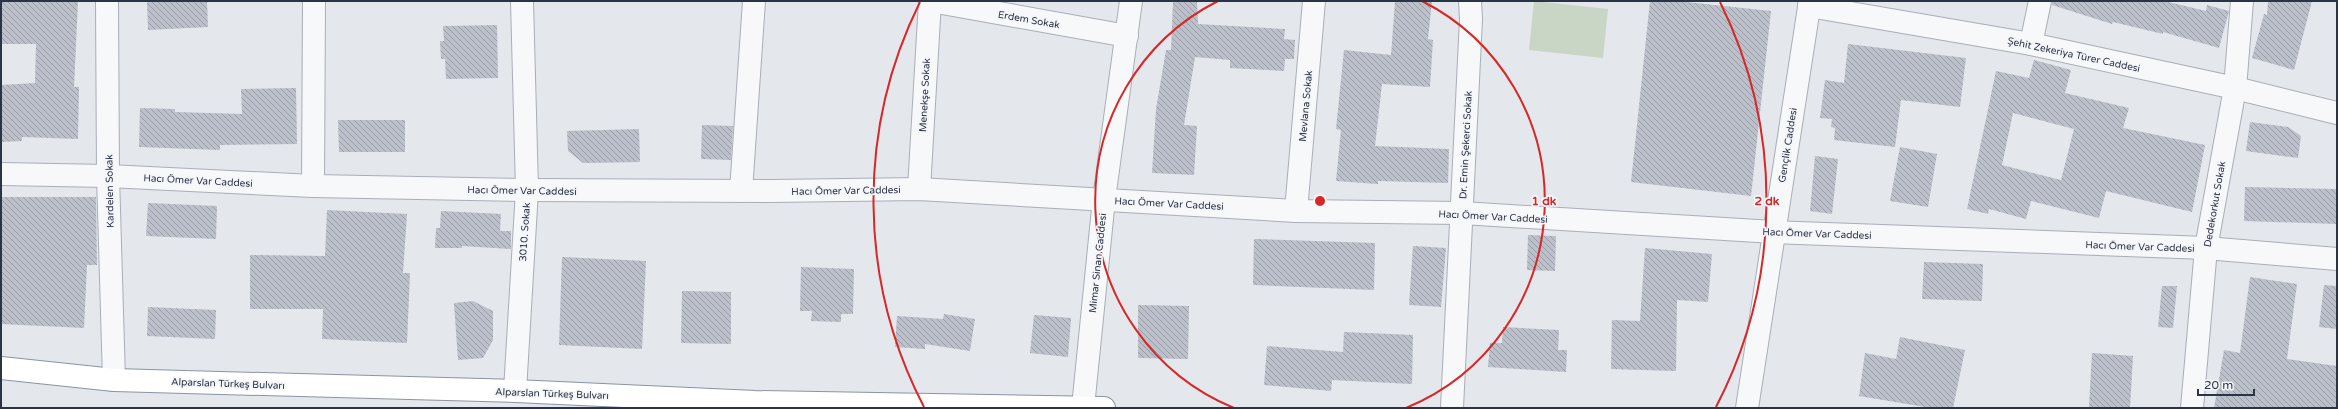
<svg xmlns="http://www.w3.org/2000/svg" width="2338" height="409" font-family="'Varela Round',sans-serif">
  <defs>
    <pattern id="building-back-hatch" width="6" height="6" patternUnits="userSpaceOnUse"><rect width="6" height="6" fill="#bbc0ca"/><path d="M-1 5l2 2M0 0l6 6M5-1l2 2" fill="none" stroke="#989da6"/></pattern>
  </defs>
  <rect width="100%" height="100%" fill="#e4e7ec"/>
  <path fill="#c9d6c5" d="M 1534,1 L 1608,9 L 1603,58 L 1529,50 Z"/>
  <g fill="url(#building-back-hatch)" fill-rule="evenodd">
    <path d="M 1,1 L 78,1 L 74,87 L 79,87 L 78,139 L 22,137 L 22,141 L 1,142 L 1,85 L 35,83 L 36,44 L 1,44 Z"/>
    <path d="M 147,1 L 207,1 L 208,27 L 148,30 Z"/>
    <path d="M 1197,1 L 1198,24 L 1285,29 L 1284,39 L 1295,40 L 1294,59 L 1285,59 L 1284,71 L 1230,68 L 1230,60 L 1195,57 L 1184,125 L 1197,126 L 1194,175 L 1152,173 L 1156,109 L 1166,50 L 1171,50 L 1173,2 Z"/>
    <path d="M 1395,1 L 1432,1 L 1428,39 L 1433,40 L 1430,87 L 1382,84 L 1375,146 L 1449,149 L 1448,183 L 1378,181 L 1378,184 L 1336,181 L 1341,130 L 1336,129 L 1344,50 L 1391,55 Z"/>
    <path d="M 1650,1 L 1677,1 L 1771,11 L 1751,196 L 1631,182 Z"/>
    <path d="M 2052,1 L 2164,1 L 2206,11 L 2207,5 L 2229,11 L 2219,48 L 2163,32 L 2163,34 L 2113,22 L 2112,24 L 2052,5 Z"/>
    <path d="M 2268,1 L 2312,1 L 2294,70 L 2252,58 L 2264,14 L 2267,15 Z"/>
    <path d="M 497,25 L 498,78 L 446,79 L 445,59 L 441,59 L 440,41 L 444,41 L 443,26 Z"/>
    <path d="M 1848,44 L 1966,58 L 1960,107 L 1901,100 L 1895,147 L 1834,140 L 1835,128 L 1831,127 L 1832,119 L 1820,118 L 1825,80 L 1844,83 Z"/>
    <path d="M 2034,60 L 2071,70 L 2065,93 L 2129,108 L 2123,128 L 2205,145 L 2192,212 L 2106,191 L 2099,218 L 2031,201 L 2026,219 L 1989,209 L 1988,214 L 1967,209 L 1996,71 L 2029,78 ZM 2013,113 L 2074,129 L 2061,180 L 2002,165 Z"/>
    <path d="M 296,88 L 297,144 L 220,145 L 220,150 L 139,147 L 140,108 L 175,109 L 175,112 L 242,114 L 241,89 Z"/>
    <path d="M 338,120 L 405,120 L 405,152 L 339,152 Z"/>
    <path d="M 2250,122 L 2288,127 L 2301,136 L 2298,158 L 2246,151 Z"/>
    <path d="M 702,125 L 733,126 L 731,160 L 701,159 Z"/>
    <path d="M 639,129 L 640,162 L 583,163 L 568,151 L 567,131 Z"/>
    <path d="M 1900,147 L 1937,154 L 1928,207 L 1890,201 Z"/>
    <path d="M 1815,156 L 1838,159 L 1832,214 L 1810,211 Z"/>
    <path d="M 2245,187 L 2337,189 L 2337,224 L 2244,221 Z"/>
    <path d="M 1,197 L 96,197 L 97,265 L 87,265 L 84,328 L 1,324 Z"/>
    <path d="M 148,203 L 217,206 L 216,239 L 146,236 Z"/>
    <path d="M 327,210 L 407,214 L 403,273 L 410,273 L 407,343 L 322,339 L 323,309 L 250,309 L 250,255 L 325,256 Z"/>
    <path d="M 441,211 L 501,214 L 500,231 L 511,231 L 511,249 L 462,246 L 462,248 L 435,248 L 436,228 L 440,228 Z"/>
    <path d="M 1528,235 L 1556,236 L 1555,271 L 1527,270 Z"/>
    <path d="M 1254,239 L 1375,243 L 1374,290 L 1253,285 Z"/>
    <path d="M 1413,246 L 1446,248 L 1441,307 L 1409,305 Z"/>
    <path d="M 1645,248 L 1712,254 L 1708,302 L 1677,300 L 1676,371 L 1611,369 L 1612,320 L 1640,321 Z"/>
    <path d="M 562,257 L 646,261 L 642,349 L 559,345 Z"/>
    <path d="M 1924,262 L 1983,264 L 1982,301 L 1922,299 Z"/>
    <path d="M 801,267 L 854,269 L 853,314 L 841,314 L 841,322 L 811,321 L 812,311 L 800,311 Z"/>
    <path d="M 2250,277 L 2297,284 L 2287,359 L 2337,366 L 2337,408 L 2214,408 L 2224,350 L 2240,353 Z"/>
    <path d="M 2324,285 L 2337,286 L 2337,329 L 2319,327 Z"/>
    <path d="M 2162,286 L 2177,286 L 2173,328 L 2158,327 Z"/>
    <path d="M 682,291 L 731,292 L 731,344 L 681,343 Z"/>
    <path d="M 473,301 L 493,311 L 493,340 L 483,358 L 458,360 L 454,303 Z"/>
    <path d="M 1138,305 L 1189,306 L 1188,359 L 1138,358 Z"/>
    <path d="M 148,307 L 216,310 L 215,339 L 147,336 Z"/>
    <path d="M 944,314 L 975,319 L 970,351 L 925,344 L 925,349 L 895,347 L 897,316 L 943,319 Z"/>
    <path d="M 1034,315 L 1071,318 L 1068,357 L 1030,353 Z"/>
    <path d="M 1503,327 L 1559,330 L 1558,350 L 1567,350 L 1566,372 L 1488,367 L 1490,343 L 1502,343 Z"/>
    <path d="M 1344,332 L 1413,335 L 1412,384 L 1332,380 L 1331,391 L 1264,385 L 1267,346 L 1343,352 Z"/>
    <path d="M 1900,337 L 1965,350 L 1953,408 L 1931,408 L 1859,396 L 1865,353 L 1896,359 Z"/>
    <path d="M 2092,353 L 2133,356 L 2130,408 L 2089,407 Z"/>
  </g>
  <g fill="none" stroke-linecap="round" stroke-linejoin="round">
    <defs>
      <g id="minor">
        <path d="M 107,1 L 108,176 L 114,380"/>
        <path d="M 931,1 L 1127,36"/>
        <path d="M 1809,6 L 2031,44 L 2235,88 L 2337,113"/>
        <path d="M 2031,44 L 2040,1"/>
        <path d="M 1,174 L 108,176 L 313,186 L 527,190 L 772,191 L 919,189 L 1296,211 L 1462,213 L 1774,232 L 2206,248 L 2337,259"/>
        <path d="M 313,186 L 314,1"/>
        <path d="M 919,189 L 930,1"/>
        <path d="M 741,191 L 754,1"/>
        <path d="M 1296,211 L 1314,1"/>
        <path d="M 515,391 L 527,190 L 522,1"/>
        <path d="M 1083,407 L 1104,199 L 1131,1"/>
        <path d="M 1452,408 L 1471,19 L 1470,1"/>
        <path d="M 1747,408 L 1810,1"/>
        <path d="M 2192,408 L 2206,248 L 2235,88 L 2242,1"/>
      </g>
      <path id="highway" d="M 1,368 L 114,380 L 515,391 L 755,402 L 1104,408"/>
    </defs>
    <use href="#minor" stroke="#a9aeb7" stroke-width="24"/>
    <use href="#highway" stroke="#8b94a3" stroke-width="24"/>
    <use href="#minor" stroke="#f7f8fa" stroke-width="22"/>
    <use href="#highway" stroke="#fff" stroke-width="22"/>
  </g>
  <g fill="none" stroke="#d62828" stroke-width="2">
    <path d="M1234 408A224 224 0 0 1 1218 1M1422 1A224 224 0 0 1 1406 408"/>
    <path d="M924 407A447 447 0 0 1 920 2M1720 2A447 447 0 0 1 1716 407"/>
  </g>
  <g text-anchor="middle" stroke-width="3.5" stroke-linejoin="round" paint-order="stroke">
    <g font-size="10" fill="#2b3445" stroke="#f4f6f9">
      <text transform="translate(1029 19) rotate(10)" y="4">Erdem Sokak</text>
      <text transform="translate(2074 54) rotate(12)" y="4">Şehit Zekeriya Türer Caddesi</text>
      <text transform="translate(924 95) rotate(-87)" y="4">Menekşe Sokak</text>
      <text transform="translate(1305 106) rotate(-85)" y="4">Mevlana Sokak</text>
      <text transform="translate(1465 145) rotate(-87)" y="4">Dr. Emin Şekerci Sokak</text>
      <text transform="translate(1787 145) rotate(-81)" y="4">Gençlik Caddesi</text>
      <text transform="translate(198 180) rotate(3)" y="4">Hacı Ömer Var Caddesi</text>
      <text transform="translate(522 190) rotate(1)" y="4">Hacı Ömer Var Caddesi</text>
      <text transform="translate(846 190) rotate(-1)" y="4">Hacı Ömer Var Caddesi</text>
      <text transform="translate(109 191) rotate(-91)" y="4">Kardelen Sokak</text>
      <text transform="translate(1169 203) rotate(3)" y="4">Hacı Ömer Var Caddesi</text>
      <text transform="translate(2214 204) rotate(-80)" y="4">Dedekorkut Sokak</text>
      <text transform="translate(1493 216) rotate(3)" y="4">Hacı Ömer Var Caddesi</text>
      <text transform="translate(524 232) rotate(-86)" y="4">3010. Sokak</text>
      <text transform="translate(1817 233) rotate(2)" y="4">Hacı Ömer Var Caddesi</text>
      <text transform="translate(2140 246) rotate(2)" y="4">Hacı Ömer Var Caddesi</text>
      <text transform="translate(1097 263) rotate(-84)" y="4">Mimar Sinan Caddesi</text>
      <text transform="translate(228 383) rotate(2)" y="4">Alparslan Türkeş Bulvarı</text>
      <text transform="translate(552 393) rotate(2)" y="4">Alparslan Türkeş Bulvarı</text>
    </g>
  </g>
  <circle cx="1320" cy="201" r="6" fill="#d62828" stroke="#f4f6f9" stroke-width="2"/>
  <g font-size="12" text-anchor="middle" font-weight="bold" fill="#d62828" stroke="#f4f6f9" stroke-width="3.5" stroke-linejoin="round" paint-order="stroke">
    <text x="1544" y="205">1 dk</text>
    <text x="1767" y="205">2 dk</text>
  </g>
  <rect width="2338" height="409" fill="none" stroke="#2b3445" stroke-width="4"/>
  <path d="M2198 389v6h56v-6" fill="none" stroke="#2b3445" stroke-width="2"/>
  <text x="2204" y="389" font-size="12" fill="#2b3445" stroke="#f4f6f9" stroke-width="3" paint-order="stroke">20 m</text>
</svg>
